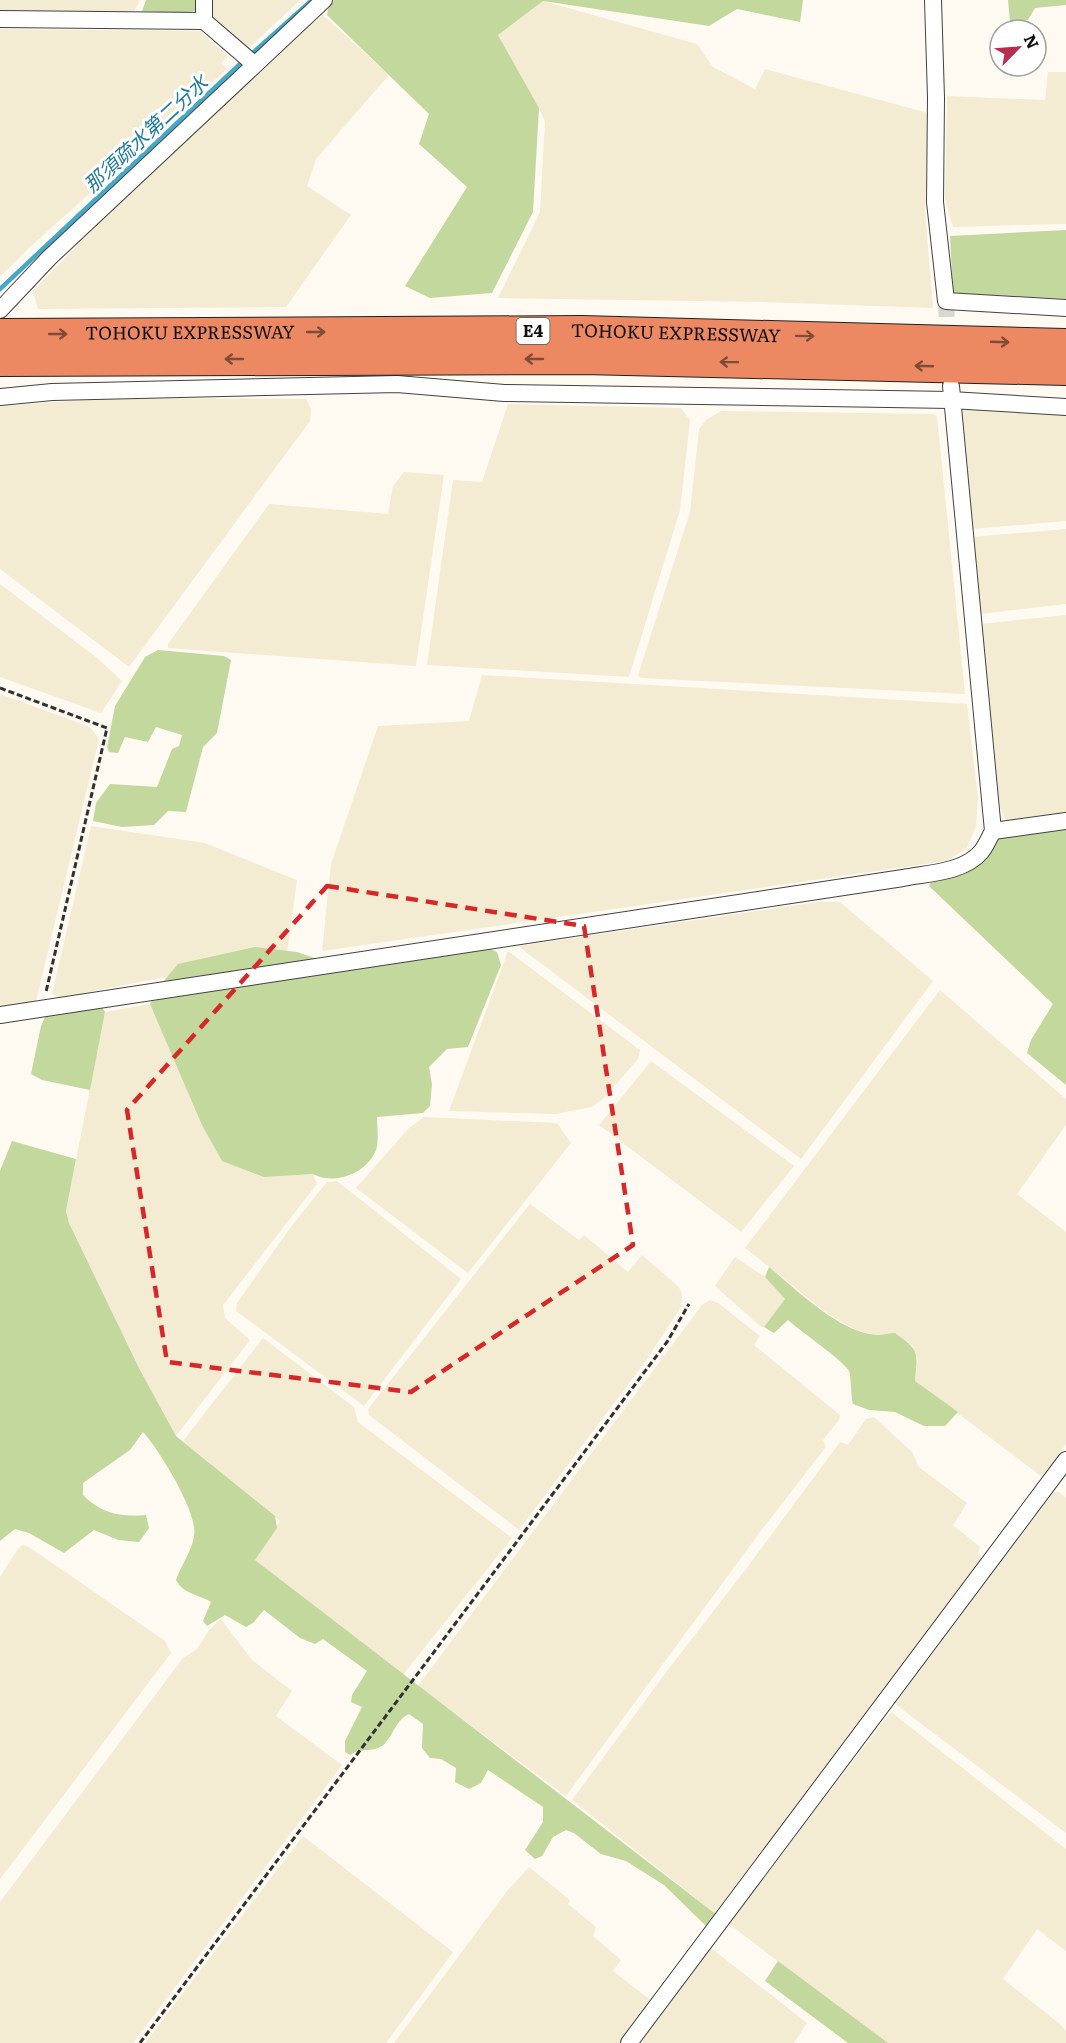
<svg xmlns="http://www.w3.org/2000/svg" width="1066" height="2043" font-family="Literata,'Noto Sans JP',serif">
  <rect width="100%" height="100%" fill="#fefaf2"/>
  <g fill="#f4ebd3">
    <path d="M 0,0 L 140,0 L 133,13 L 0,12 Z"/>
    <path d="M 210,0 L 300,0 L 248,49 L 210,16 Z"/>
    <path d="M 543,1 L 697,44 L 713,67 L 755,89 L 765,69 L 928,113 L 925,212 L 933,308 L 762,302 L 498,298 L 540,212 L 545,122 L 539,108 L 498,35 Z"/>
    <path d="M 323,15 L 389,75 L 316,159 L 307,186 L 351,215 L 286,307 L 38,309 L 33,291 L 138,182 L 263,64 Z"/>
    <path d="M 0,29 L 200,31 L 228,56 L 221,63 L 227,69 L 28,249 L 0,277 Z"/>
    <path d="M 1048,72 L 1066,72 L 1066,224 L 953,227 L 945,199 L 947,96 L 1045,100 Z"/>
    <path d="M 111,398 L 306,399 L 311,409 L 310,421 L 129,667 L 0,569 L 0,406 Z"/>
    <path d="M 508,404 L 681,408 L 690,420 L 680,510 L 629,677 L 427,665 L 453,480 L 482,482 Z"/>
    <path d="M 965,409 L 1066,414 L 1066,521 L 970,529 L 960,414 Z"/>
    <path d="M 721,411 L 933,414 L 937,416 L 965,694 L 641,678 L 638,675 L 690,512 L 699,429 L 706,420 Z"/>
    <path d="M 404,472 L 444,475 L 416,666 L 168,648 L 168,644 L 269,504 L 388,514 L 393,486 Z"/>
    <path d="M 1066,529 L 1066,604 L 980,614 L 971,537 Z"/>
    <path d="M 0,584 L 97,658 L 122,681 L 101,713 L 0,677 Z"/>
    <path d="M 1066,615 L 1066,814 L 1007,823 L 1000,807 L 980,624 Z"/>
    <path d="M 482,675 L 967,704 L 978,798 L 976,827 L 966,849 L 946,861 L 322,951 L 331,864 L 378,726 L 469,721 Z"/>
    <path d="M 0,694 L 90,727 L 99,739 L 36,1001 L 0,1008 Z"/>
    <path d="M 91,826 L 205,843 L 297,880 L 287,953 L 89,992 L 63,999 L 52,994 Z"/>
    <path d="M 818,902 L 840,902 L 933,981 L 801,1159 L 518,946 Z"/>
    <path d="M 508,951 L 640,1050 L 638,1059 L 604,1098 L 592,1107 L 555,1114 L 449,1111 Z"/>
    <path d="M 940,990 L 1066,1099 L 1066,1125 L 1017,1194 L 1066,1232 L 1066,1444 L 1042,1477 L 915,1381 L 918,1360 L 913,1346 L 895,1333 L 874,1335 L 856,1330 L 828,1314 L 745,1248 Z"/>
    <path d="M 150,1004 L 177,1055 L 264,1177 L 313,1174 L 317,1184 L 223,1305 L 225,1318 L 250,1340 L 176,1436 L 139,1368 L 69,1223 L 66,1211 L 105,1012 Z"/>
    <path d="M 651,1061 L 794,1166 L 741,1232 L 599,1125 Z"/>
    <path d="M 424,1117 L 557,1123 L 571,1143 L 468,1273 L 356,1188 L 409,1128 Z"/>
    <path d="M 337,1181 L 461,1279 L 364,1406 L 236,1311 L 237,1303 L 293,1224 L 327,1182 Z"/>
    <path d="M 530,1204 L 579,1240 L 584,1235 L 628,1272 L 642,1255 L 678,1286 L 682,1293 L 681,1307 L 647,1359 L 519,1530 L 369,1415 L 368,1409 Z"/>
    <path d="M 735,1257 L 765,1277 L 785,1299 L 764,1327 L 760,1326 L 715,1286 Z"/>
    <path d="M 710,1300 L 718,1303 L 760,1336 L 754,1345 L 840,1415 L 839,1420 L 823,1440 L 826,1447 L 760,1532 L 566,1796 L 418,1686 L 702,1305 Z"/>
    <path d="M 263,1338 L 354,1407 L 358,1422 L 512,1538 L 402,1676 L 255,1560 L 280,1521 L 183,1441 Z"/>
    <path d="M 874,1417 L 912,1452 L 919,1467 L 967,1503 L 953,1525 L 980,1547 L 978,1553 L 982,1559 L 717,1915 L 572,1800 L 667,1671 L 746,1569 L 840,1442 L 848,1445 L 866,1419 Z"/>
    <path d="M 1054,1492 L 1059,1492 L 1066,1498 L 1066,1833 L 895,1704 Z"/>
    <path d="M 23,1545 L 29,1547 L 165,1641 L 171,1653 L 0,1879 L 0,1577 L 18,1549 Z"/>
    <path d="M 221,1619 L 252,1660 L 292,1691 L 276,1716 L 342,1765 L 133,2043 L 0,2043 L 0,1902 L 183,1658 L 197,1649 L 210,1629 Z"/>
    <path d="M 891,1712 L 1066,1849 L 1066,1951 L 1037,1929 L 1003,1979 L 1061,2025 L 1066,2031 L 1066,2043 L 884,2043 L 728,1923 Z"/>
    <path d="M 303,1836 L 453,1952 L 386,2043 L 145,2043 Z"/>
    <path d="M 529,1867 L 570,1900 L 568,1904 L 596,1927 L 593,1936 L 621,1960 L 613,1971 L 653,2002 L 622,2043 L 394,2043 L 507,1891 Z"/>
    <path d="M 711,1948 L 807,2023 L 794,2043 L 640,2043 Z"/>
  </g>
  <g fill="#c2d89d">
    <path d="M 146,0 L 196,0 L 196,11 L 178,13 L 142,11 Z"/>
    <path d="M 334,0 L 803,0 L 800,22 L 737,9 L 709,26 L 543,1 L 498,35 L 539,108 L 533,212 L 492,293 L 430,298 L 405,286 L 467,187 L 419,144 L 429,114 L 327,15 L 329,5 Z"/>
    <path d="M 1008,0 L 1066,0 L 1066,5 L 1035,8 L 1028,20 L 1010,22 Z"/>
    <path d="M 1066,230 L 1066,299 L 953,293 L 950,236 Z"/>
    <path d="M 158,650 L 224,656 L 231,660 L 217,733 L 203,747 L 186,812 L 168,811 L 154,825 L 122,827 L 93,821 L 96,803 L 110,784 L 157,787 L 172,749 L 179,746 L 182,735 L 156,727 L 148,742 L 125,737 L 118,753 L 109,752 L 107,747 L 115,706 L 145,657 Z"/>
    <path d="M 1066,823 L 1066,1085 L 1027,1053 L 1031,1040 L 1053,1004 L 929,886 L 934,875 L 961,868 L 994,835 Z"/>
    <path d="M 255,947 L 297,952 L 346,969 L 489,948 L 497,952 L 501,965 L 468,1047 L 447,1049 L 429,1067 L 432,1084 L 430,1106 L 423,1113 L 377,1117 C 377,1127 379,1141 376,1150 C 367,1173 335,1186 313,1174 L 264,1177 L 222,1161 L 202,1125 L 150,1004 L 157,989 L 178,964 Z"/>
    <path d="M 102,1007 L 105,1012 L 90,1090 L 42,1080 L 31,1074 L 41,1026 L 47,1013 Z"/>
    <path d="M 12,1141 L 76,1159 L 66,1211 L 69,1223 L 139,1368 L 176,1436 L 275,1516 L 277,1528 L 255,1560 L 717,1915 L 707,1927 L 664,1885 L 626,1861 L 601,1854 L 574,1833 L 566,1830 L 553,1837 L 542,1856 L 535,1859 L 525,1850 L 543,1822 L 543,1807 L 488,1770 L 481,1783 L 469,1789 L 455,1782 L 456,1768 L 441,1759 L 430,1758 L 422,1748 L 423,1724 L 409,1714 C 395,1720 393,1738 382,1746 C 372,1753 360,1747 350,1755 L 345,1752 L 345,1741 L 362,1707 L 351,1702 L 352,1695 L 367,1671 L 323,1639 L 315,1644 L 300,1638 L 264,1610 L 253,1623 L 246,1627 L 225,1615 L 207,1626 L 203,1621 L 211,1602 C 198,1594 183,1594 176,1580 C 181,1565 192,1551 194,1536 C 199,1514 158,1448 143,1432 L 130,1450 L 83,1483 L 83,1495 C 102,1514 121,1517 146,1515 L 149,1528 L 139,1542 L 118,1540 L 94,1530 L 64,1553 L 29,1533 L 15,1529 L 0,1541 L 0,1171 Z"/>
    <path d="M 769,1267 C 797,1290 839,1332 876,1335 C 882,1335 889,1333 895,1333 C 919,1350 918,1351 915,1381 L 958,1412 L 945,1426 L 924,1426 L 895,1412 L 869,1410 L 853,1404 C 851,1397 851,1375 849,1371 C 844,1361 800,1331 788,1320 L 774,1333 L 764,1327 L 785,1299 L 765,1277 Z"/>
    <path d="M 778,1961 L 888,2043 L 848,2043 L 765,1981 Z"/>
  </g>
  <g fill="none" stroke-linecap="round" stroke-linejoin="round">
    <path stroke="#44a9c7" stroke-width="4.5" d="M 0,289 L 238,66 L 312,0"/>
    <path stroke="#dad7d0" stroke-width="16" stroke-dasharray="16 8" stroke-linecap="butt" d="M 946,301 L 948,348"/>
    <defs>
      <g id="minor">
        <path d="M 933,0 L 936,98 L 935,202 L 946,301 L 1066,308"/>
        <path d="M 0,19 L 204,21 L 254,64"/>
        <path d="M 204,21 L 204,0"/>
        <path d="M 0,310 L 49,258 L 324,0"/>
        <path d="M 0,397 L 52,392 L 397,384 L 504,393 L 951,400 L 1066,407"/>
        <path d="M 993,831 L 1066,821"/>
        <path d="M 0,1015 L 903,878 C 927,873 963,873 981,852 C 986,846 989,838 993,831 L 951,386"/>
        <path d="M 629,2043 L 1066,1460"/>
      </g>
      <g id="motorway">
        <path id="s1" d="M 0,334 L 582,331 L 1066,344"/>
        <path d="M 0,361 L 583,359 L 1066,370"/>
      </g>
    </defs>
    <use href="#minor" stroke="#424242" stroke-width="18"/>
    <use href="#motorway" stroke="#202020" stroke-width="32"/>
    <g stroke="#313131" stroke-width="3" stroke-dasharray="6 3" stroke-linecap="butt">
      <path d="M 0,688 L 107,728 L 46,992"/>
      <path d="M 140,2043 L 667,1342 L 689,1304"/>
    </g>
    <use href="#minor" stroke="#fff" stroke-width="16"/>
    <use href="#motorway" stroke="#ed8962" stroke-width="30"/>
  </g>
  <defs><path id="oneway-shaft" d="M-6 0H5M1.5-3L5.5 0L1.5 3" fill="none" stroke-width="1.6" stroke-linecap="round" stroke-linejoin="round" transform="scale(1.5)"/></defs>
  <g stroke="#7e4c38">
    <use href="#oneway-shaft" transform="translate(316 332)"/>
    <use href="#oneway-shaft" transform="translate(58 334)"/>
    <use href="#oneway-shaft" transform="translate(805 336) rotate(1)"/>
    <use href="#oneway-shaft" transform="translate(1000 342) rotate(2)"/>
    <use href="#oneway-shaft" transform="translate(234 359) rotate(180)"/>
    <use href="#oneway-shaft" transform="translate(534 359) rotate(180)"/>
    <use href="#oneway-shaft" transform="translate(729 362) rotate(-179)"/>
    <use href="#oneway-shaft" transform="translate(924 366) rotate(-178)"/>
  </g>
  <path fill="none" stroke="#d62828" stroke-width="4.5" stroke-dasharray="12 8" stroke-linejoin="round" d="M 327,886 L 584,926 L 633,1245 L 411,1392 L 167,1362 L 127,1110 Z"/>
  <g text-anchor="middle" stroke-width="6" stroke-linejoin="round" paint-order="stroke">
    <rect fill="#fff" stroke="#575757" stroke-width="1.5" x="516.5" y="318" width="33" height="26" rx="4.5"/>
    <g font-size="16" font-weight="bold" fill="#0f0f0f">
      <text x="533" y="337">E4</text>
    </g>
    <g font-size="18" fill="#0f0f0f" stroke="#fff">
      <text dy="6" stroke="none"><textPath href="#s1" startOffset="190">TOHOKU EXPRESSWAY</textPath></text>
      <text dy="6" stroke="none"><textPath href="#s1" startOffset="676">TOHOKU EXPRESSWAY</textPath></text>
    </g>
    <g font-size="20" font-style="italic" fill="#1e7b9c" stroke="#fff">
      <text transform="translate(146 134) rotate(-43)" y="7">那須疏水第二分水</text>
    </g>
  </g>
  <g transform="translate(1018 48) rotate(65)"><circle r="28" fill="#ffffff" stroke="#9f9f9f" stroke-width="1.5"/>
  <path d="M0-4.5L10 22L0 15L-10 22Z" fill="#b92d4c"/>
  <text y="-9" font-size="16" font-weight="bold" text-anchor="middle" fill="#0f0f0f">N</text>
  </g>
</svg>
